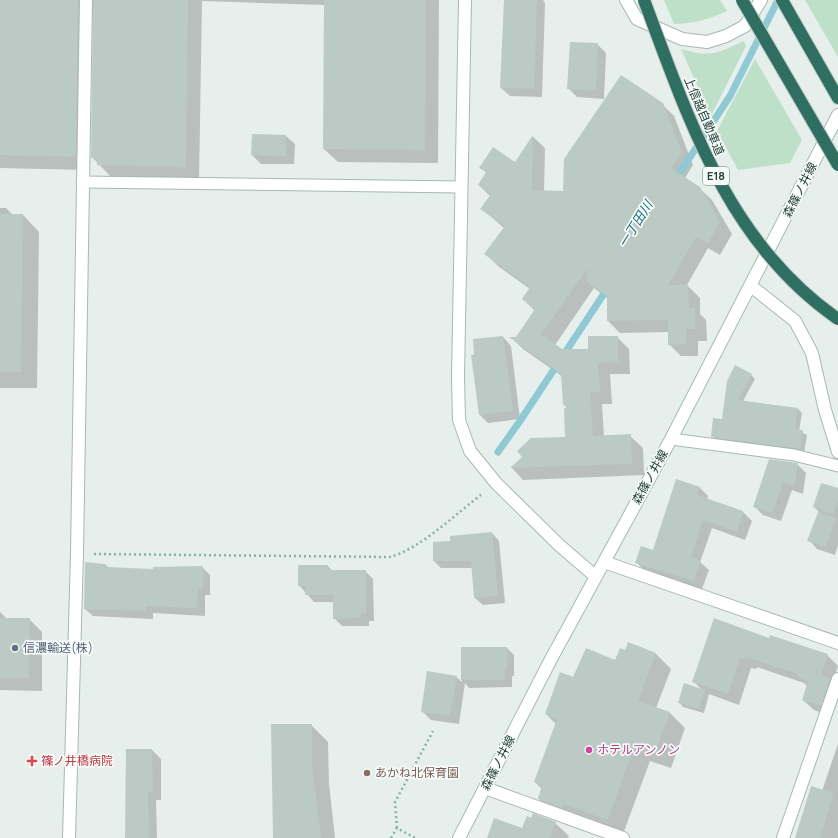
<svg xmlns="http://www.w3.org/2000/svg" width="838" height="838" font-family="Manrope,'Noto Sans JP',sans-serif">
  <rect width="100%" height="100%" fill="#e6efeb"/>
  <g fill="#bfe0c8">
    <path d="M 664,0 L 720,0 L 727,11 C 709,19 694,24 674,24 Z"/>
    <path d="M 805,0 L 838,0 L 838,57 Z"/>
    <path d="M 744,41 L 746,46 L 711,116 L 681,49 C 711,58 717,53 744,41 Z"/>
    <path d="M 755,59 L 802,140 L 790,163 L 738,170 L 717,131 Z"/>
  </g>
  <g fill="#0003">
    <path d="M 0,0 L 439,0 L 438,163 L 338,162 L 324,149 L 325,5 L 202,1 L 199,180 L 112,178 L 92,157 L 94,9 L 92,14 L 89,170 L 0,168 Z"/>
    <path d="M 505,0 L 543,0 L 545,3 L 542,97 L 510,96 L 501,88 Z"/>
    <path d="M 597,44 L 606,53 L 604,99 L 577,97 L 569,89 Z"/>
    <path d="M 662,104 L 674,116 L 693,165 L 685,178 L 699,188 L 712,200 L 732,234 L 720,255 L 708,248 L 687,285 L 700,298 L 700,314 L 706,320 L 707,341 L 698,341 L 698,356 L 681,356 L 669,344 L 669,332 L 620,333 L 608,321 L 608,299 L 594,288 L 555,345 L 562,350 L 589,350 L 617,337 L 629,349 L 630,374 L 610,374 L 612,404 L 602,404 L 604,437 L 630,436 L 643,448 L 644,475 L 523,480 L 512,468 L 523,457 L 566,438 L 567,407 L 564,405 L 563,377 L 523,349 L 512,338 L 516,338 L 535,311 L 523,299 L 530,289 L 498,266 L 486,254 L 504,228 L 482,209 L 490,196 L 479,185 L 487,173 L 481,167 L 516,163 L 533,137 L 545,148 L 544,192 L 564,192 Z"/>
    <path d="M 253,135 L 286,136 L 295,144 L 294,164 L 261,164 L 252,155 Z"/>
    <path d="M 0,208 L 6,208 L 13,215 L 23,215 L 39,232 L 37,388 L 0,388 Z"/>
    <path d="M 503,337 L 511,346 L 520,419 L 488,423 L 480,415 L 472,356 Z"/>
    <path d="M 751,375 L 755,379 L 743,401 L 798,409 L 802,413 L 799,431 L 807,435 L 804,453 L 716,440 L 712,436 Z"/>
    <path d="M 797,464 L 806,473 L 803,494 L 792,490 L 781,521 L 763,515 L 754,506 Z"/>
    <path d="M 677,480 L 700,488 L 708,496 L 707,500 L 743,512 L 752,521 L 745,540 L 712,528 L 700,562 L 709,570 L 702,589 L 645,571 L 636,562 L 653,551 Z"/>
    <path d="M 838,499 L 838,545 L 835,555 L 817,549 L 809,540 L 819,512 L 814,507 Z"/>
    <path d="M 492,533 L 499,541 L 505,603 L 483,605 L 475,598 L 473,568 L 441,568 L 434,561 L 451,542 Z"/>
    <path d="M 105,564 L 109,568 L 154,570 L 202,567 L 210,575 L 210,595 L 205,595 L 205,616 L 153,613 L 153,619 L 93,616 L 85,609 Z"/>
    <path d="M 328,566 L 332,571 L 365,571 L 373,579 L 374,621 L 369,621 L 369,626 L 342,626 L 334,618 L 334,602 L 314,602 L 299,585 Z"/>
    <path d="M 0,612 L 7,619 L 29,619 L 42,632 L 42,691 L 0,690 Z"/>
    <path d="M 770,639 L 827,655 L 838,666 L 833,682 L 831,716 L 814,710 L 803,700 L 807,686 L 804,683 L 757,667 L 756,669 L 751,668 L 739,705 L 709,694 L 704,713 L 683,707 L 679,702 L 702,690 L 693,681 Z"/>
    <path d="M 629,643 L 656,654 L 671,669 L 656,708 L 670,713 L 685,728 L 671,768 L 650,761 L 623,834 L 554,814 L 539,799 L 542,789 L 535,782 L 556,724 L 546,714 L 574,678 L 616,662 L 626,651 Z"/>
    <path d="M 462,648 L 507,648 L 514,655 L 514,676 L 512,676 L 512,687 L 469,688 L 465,683 L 459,724 L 431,720 L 422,711 L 456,677 L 462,682 Z"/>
    <path d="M 311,725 L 328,742 L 329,784 L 335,838 L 274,838 Z"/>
    <path d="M 838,744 L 838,838 L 796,838 L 822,791 Z"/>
    <path d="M 127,750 L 152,750 L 161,759 L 161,800 L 156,800 L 157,838 L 126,838 Z"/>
    <path d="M 555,823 L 569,836 L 568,838 L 488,838 Z"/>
  </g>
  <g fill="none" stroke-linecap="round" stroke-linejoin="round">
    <g stroke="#8ec9d4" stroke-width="7">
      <path d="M 675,180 L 730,96 L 778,0"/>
      <path d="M 498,452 L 520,421 L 609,286"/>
    </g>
  </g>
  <g fill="#bbcac4">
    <path d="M 0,0 L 78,0 L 76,157 L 0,155 Z"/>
    <path d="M 93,0 L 188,0 L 186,167 L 97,165 L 97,158 L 91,158 Z"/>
    <path d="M 324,0 L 426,0 L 425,150 L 323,149 Z"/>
    <path d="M 504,0 L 537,0 L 534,89 L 500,88 Z"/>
    <path d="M 570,42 L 598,43 L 596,91 L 567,89 Z"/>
    <path d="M 621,75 L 663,103 L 682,153 L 671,168 L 700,187 L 720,221 L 708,244 L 696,237 L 668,285 L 688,285 L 689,308 L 695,307 L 695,329 L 686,329 L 686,344 L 668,345 L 668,320 L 607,321 L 607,296 L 587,282 L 587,269 L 540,336 L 544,336 L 562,349 L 588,349 L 588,336 L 618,336 L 618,362 L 598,363 L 600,392 L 590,393 L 593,436 L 631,434 L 632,464 L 510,468 L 522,457 L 517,451 L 531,438 L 565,437 L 564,409 L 569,405 L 563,405 L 561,374 L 509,337 L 516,337 L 535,309 L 522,299 L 530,287 L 484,254 L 505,226 L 480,209 L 491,194 L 478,185 L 486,172 L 479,168 L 493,147 L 515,162 L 533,135 L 532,190 L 563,191 L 564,159 Z"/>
    <path d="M 252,134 L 286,135 L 286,156 L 251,155 Z"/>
    <path d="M 0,214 L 23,214 L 21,372 L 0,372 Z"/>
    <path d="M 503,336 L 513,411 L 479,415 L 471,355 L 474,355 L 473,339 Z"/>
    <path d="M 735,365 L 752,374 L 738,400 L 798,408 L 795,429 L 803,430 L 800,449 L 711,437 L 713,418 L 722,419 L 727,381 Z"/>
    <path d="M 769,459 L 798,463 L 794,486 L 783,482 L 773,513 L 753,507 Z"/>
    <path d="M 676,479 L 700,487 L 697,495 L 743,511 L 737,532 L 703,520 L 691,557 L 701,561 L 694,581 L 635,563 L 641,546 L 653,550 Z"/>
    <path d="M 821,483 L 838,488 L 838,501 L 833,514 L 813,507 Z"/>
    <path d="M 818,512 L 836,518 L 826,547 L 807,541 Z"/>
    <path d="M 492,532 L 498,596 L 474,598 L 471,561 L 433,561 L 433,542 L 450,541 L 450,536 Z"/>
    <path d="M 85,562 L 105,564 L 105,567 L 153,569 L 153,567 L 203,566 L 203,588 L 198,588 L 197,608 L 146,606 L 146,611 L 84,609 Z"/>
    <path d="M 298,565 L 328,565 L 328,570 L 366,570 L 366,613 L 361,613 L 361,618 L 333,619 L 333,595 L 305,595 L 306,586 L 298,586 Z"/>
    <path d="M 0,618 L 30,618 L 29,678 L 0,678 Z"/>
    <path d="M 714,618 L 769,638 L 770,635 L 828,654 L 821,675 L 830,678 L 821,706 L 802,700 L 808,681 L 797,677 L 798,674 L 746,657 L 745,659 L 740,658 L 728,694 L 692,682 Z"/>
    <path d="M 628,642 L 656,653 L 638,701 L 670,712 L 655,754 L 634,746 L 608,820 L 563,804 L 562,808 L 538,799 L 542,785 L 534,782 L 557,719 L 545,714 L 560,672 L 573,677 L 586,648 L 615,660 L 620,648 L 625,650 Z"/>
    <path d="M 461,647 L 507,647 L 507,669 L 505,669 L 505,680 L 461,680 Z"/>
    <path d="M 427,671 L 457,676 L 450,716 L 421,712 Z"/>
    <path d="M 684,683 L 705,690 L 699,709 L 678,703 Z"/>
    <path d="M 271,724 L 312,724 L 312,766 L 321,838 L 273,838 Z"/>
    <path d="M 126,749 L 152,749 L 153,792 L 148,792 L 149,838 L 125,838 Z"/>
    <path d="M 811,786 L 834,793 L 820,838 L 795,838 Z"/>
    <path d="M 533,813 L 556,822 L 549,838 L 487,838 L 494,818 L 522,828 L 527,816 L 531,818 Z"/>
  </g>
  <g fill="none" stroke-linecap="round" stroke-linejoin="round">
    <defs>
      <g id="lane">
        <path d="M 82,182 L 461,187"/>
        <path d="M 671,439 L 794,455 L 838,466"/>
      </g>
      <g id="street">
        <path d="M 626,0 L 637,19 L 682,39 L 707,42 L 726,36 L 745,26 L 761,0"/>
        <path d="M 751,286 L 795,321 L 812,353 L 825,410 L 838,452"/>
        <path d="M 604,562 L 838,643"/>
        <path d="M 485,788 L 623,838"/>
        <path d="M 69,838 L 77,554 L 86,0"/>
        <path d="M 783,838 L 838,679"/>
      </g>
      <g id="secondary">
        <path d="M 465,0 L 458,377 L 459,420 L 470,451 L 496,483 L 559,545 L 595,576"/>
        <path d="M 459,838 L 550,661 L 671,439 L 838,115"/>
      </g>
      <path id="highway" d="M 782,0 L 838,98"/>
    </defs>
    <use href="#lane" stroke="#a8b8b2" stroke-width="13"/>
    <use href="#street" stroke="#a8b8b2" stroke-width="14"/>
    <use href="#secondary" stroke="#a4bbb3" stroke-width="14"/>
    <use href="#highway" stroke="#c2cac8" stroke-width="14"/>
    <g stroke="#86b3a5" stroke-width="2.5" stroke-dasharray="2 3" stroke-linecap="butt">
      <path d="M 94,554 L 390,557 C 420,549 457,513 482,494"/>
      <path d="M 397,828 L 395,802 L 433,731"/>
      <path d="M 391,838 L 397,828 L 415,838"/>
    </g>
    <use href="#lane" stroke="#fff" stroke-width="11"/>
    <use href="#street" stroke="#fff" stroke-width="12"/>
    <use href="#secondary" stroke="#fff" stroke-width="12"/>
    <use href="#highway" stroke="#2f6f62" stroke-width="12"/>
    <defs>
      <g id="highway-bridge">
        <path d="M 644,0 C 689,120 728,243 838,319"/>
        <path d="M 742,0 L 838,165"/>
      </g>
    </defs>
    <use href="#highway-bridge" stroke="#c2cac8" stroke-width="14" stroke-linecap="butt"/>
    <use href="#highway-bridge" stroke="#2f6f62" stroke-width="12"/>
  </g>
  <circle fill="#5c6f8a" stroke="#f7fbf9" stroke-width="1.5" cx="15" cy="648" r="4"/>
  <circle fill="#d1479c" stroke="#f7fbf9" stroke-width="1.5" cx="589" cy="750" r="4"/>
  <path fill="#e0444e" stroke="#f7fbf9" stroke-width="1.5" d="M30 755h4v4h4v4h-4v4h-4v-4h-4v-4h4z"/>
  <circle fill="#8d6e63" stroke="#f7fbf9" stroke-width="1.5" cx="367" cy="773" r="4"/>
  <g text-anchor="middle" stroke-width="3.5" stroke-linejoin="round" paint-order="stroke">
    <rect fill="#f7fbf9" stroke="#637a73" stroke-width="1" x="703" y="167" width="26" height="18" rx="3"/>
    <g font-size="11" font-weight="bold" fill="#24423a">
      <text x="716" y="180">E18</text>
    </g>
    <g font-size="12" fill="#24423a" stroke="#f7fbf9">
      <text transform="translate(704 116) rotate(67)" y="4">上信越自動車道</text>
      <text transform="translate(800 190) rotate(-63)" y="4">森篠ノ井線</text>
      <text transform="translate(650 477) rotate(-61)" y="4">森篠ノ井線</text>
      <text transform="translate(498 763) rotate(-63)" y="4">森篠ノ井線</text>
    </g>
    <g font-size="12" fill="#4e5e75" stroke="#f7fbf9" text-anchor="start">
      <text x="23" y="652">信濃輸送(株)</text>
    </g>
    <g font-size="12" fill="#b23c85" stroke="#f7fbf9" text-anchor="start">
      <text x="597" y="754">ホテルアンノン</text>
    </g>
    <g font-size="12" fill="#be3a42" stroke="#f7fbf9" text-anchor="start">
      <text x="41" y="765">篠ノ井橋病院</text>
    </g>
    <g font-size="12" fill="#785e54" stroke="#f7fbf9" text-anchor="start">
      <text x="375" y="777">あかね北保育園</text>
    </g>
    <g font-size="13" font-style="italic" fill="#1c6f80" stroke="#f7fbf9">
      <text transform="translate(635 224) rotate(-58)" y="5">一丁田川</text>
    </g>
  </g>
</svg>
